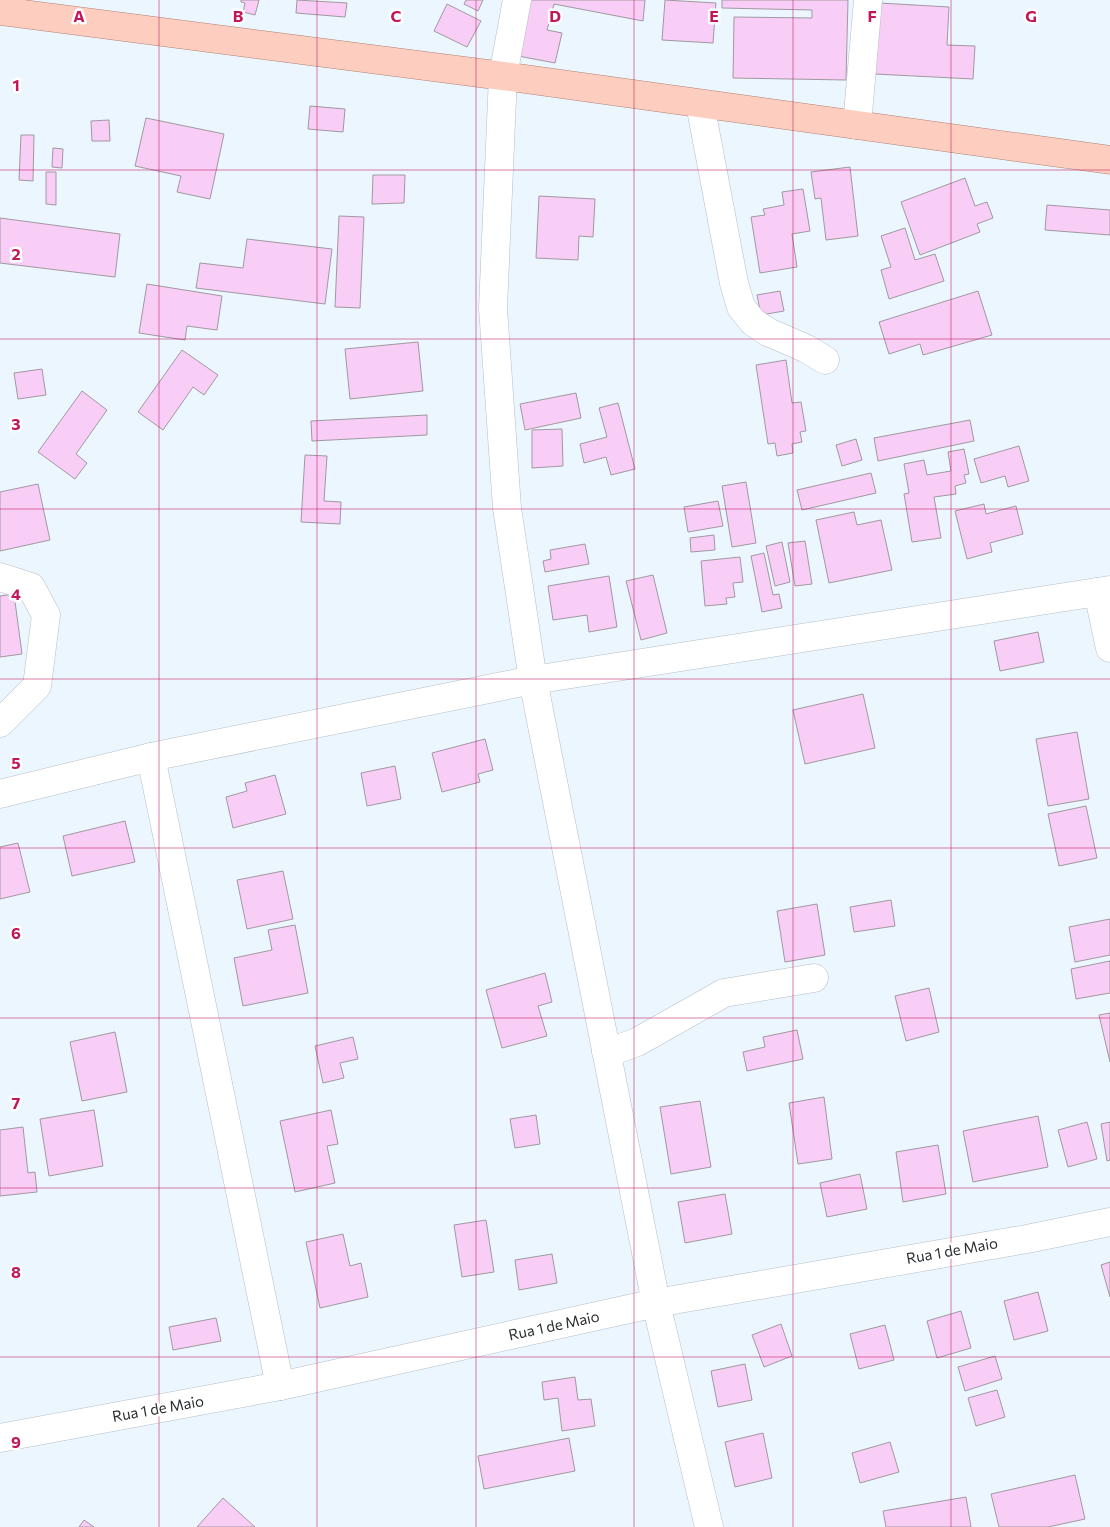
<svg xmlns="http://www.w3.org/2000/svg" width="1110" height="1527" font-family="Commissioner,sans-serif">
  <rect width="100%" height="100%" fill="#ecf6ff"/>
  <g fill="#f9cef6" stroke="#a198a0">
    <path d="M 241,0 L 259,0 L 255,15 L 243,12 L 245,3 L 241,2 Z"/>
    <path d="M 297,0 L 347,3 L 345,17 L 296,13 Z"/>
    <path d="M 466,0 L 483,0 L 478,11 L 464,4 Z"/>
    <path d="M 528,0 L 645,0 L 643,21 L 554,4 L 547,30 L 562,33 L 555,63 L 513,55 Z"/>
    <path d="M 665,0 L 716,3 L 713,43 L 662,40 Z"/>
    <path d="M 722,0 L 848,0 L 846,80 L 733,78 L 734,17 L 812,18 L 812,10 L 722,8 Z"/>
    <path d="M 879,3 L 949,7 L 947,45 L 975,46 L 973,79 L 875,74 Z"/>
    <path d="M 447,4 L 481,21 L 467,47 L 434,31 Z"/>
    <path d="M 310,106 L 345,109 L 343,132 L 308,129 Z"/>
    <path d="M 146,118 L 224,134 L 210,199 L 177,192 L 181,176 L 135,166 Z"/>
    <path d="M 109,120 L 110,141 L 92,141 L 91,121 Z"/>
    <path d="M 21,135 L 34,135 L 33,181 L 19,180 Z"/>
    <path d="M 53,148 L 63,149 L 62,168 L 52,167 Z"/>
    <path d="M 850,167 L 858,236 L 826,240 L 821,198 L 815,199 L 811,172 Z"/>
    <path d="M 46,172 L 56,172 L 56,205 L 46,204 Z"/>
    <path d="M 373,175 L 405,175 L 404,203 L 372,204 Z"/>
    <path d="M 965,178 L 975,206 L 987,202 L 993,218 L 977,224 L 980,232 L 920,255 L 901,202 Z"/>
    <path d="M 803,189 L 810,231 L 792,234 L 797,267 L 760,273 L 751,217 L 765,215 L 763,209 L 784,205 L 782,192 Z"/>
    <path d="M 539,196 L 595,199 L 593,237 L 579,236 L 578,260 L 536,258 Z"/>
    <path d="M 1047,205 L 1110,210 L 1110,235 L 1045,230 Z"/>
    <path d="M 339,216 L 364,217 L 360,308 L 335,307 Z"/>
    <path d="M 0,218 L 120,234 L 115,277 L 0,263 Z"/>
    <path d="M 905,228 L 915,260 L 935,254 L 944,281 L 889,299 L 881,270 L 891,267 L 881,236 Z"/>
    <path d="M 247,239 L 332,249 L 325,304 L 196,288 L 200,263 L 243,268 Z"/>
    <path d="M 147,284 L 222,296 L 217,330 L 187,326 L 185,340 L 139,333 Z"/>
    <path d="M 780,291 L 784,311 L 761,315 L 757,295 Z"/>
    <path d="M 978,291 L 992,335 L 923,355 L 920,344 L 889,354 L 879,322 Z"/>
    <path d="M 418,342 L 423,391 L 350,399 L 345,349 Z"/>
    <path d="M 182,350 L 218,375 L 204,395 L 193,387 L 163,430 L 138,412 Z"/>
    <path d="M 786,360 L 792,403 L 801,402 L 806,431 L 800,432 L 802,442 L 792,444 L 793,453 L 777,456 L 775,443 L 768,444 L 756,365 Z"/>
    <path d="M 42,369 L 46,395 L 18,399 L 14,373 Z"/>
    <path d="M 82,391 L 107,410 L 76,454 L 87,463 L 75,479 L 38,452 Z"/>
    <path d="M 576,393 L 581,418 L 525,430 L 520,404 Z"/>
    <path d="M 618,403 L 635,469 L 611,475 L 606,457 L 584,463 L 580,444 L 607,437 L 599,408 Z"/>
    <path d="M 427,415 L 427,435 L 312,441 L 311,421 Z"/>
    <path d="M 970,420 L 974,441 L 878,461 L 874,438 Z"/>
    <path d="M 562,429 L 563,466 L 532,468 L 532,430 Z"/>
    <path d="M 856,439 L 862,460 L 842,466 L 836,445 Z"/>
    <path d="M 1019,446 L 1029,481 L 1008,487 L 1005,476 L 981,483 L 974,459 Z"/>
    <path d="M 964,449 L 969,474 L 964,475 L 966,483 L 955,486 L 956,494 L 934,497 L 941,538 L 912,542 L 904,494 L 909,493 L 904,464 L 924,460 L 927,475 L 951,471 L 948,452 Z"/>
    <path d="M 305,455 L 327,456 L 324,501 L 341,502 L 340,524 L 301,522 Z"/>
    <path d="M 871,473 L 876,493 L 802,510 L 797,490 Z"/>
    <path d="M 746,482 L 756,543 L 732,547 L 722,486 Z"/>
    <path d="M 38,484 L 50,540 L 0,551 L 0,492 Z"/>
    <path d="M 718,501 L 723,526 L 688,532 L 684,507 Z"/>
    <path d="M 984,504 L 986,514 L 1016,506 L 1023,534 L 990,543 L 992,552 L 967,559 L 955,511 Z"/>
    <path d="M 854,512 L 857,525 L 881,520 L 892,570 L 829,583 L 816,520 Z"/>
    <path d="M 714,535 L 715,550 L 691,552 L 690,538 Z"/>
    <path d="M 805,541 L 812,584 L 795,586 L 788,543 Z"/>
    <path d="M 782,542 L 790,582 L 775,586 L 766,546 Z"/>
    <path d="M 585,544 L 589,564 L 545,572 L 543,561 L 551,559 L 550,550 Z"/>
    <path d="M 764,553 L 773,595 L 779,594 L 782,608 L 762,612 L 751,556 Z"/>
    <path d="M 740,557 L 743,582 L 733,583 L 735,597 L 726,598 L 727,604 L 705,606 L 701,561 Z"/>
    <path d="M 653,575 L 667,633 L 641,640 L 626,581 Z"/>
    <path d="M 609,576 L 617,627 L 589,632 L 587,615 L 553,620 L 548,586 Z"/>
    <path d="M 14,594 L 22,654 L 0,657 L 0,596 Z"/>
    <path d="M 1038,632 L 1044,662 L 1000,671 L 994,641 Z"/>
    <path d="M 863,694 L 875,748 L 805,764 L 793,710 Z"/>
    <path d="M 1077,732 L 1089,799 L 1048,806 L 1036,739 Z"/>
    <path d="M 485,739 L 493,770 L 478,774 L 480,782 L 442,792 L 432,753 Z"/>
    <path d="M 395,766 L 401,799 L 367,806 L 361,773 Z"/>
    <path d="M 275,775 L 286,814 L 233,828 L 226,797 L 247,791 L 245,783 Z"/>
    <path d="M 1086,806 L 1097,858 L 1059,866 L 1048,814 Z"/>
    <path d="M 125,821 L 135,862 L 72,876 L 63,836 Z"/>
    <path d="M 18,843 L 30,892 L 0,899 L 0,847 Z"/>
    <path d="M 283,871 L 293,919 L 247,929 L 237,880 Z"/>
    <path d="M 891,900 L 895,926 L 854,932 L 850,907 Z"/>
    <path d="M 817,904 L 825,955 L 785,962 L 777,911 Z"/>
    <path d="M 1110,919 L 1110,955 L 1075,962 L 1069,927 Z"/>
    <path d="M 295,925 L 308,993 L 243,1006 L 234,958 L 272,950 L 268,930 Z"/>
    <path d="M 1110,961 L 1110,993 L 1076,999 L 1071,969 Z"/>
    <path d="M 545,973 L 552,1002 L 538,1006 L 547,1036 L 502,1048 L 486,990 Z"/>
    <path d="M 929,988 L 939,1032 L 906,1041 L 895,996 Z"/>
    <path d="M 1110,1013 L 1110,1062 L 1099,1015 Z"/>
    <path d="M 797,1030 L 803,1059 L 747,1071 L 743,1052 L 765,1047 L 763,1037 Z"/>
    <path d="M 115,1032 L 127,1092 L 82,1101 L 70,1042 Z"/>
    <path d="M 353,1037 L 358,1059 L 340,1063 L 344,1078 L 323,1083 L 315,1046 Z"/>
    <path d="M 824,1097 L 832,1159 L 798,1164 L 789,1103 Z"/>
    <path d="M 700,1101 L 711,1167 L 671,1174 L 660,1107 Z"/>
    <path d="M 94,1110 L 103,1166 L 49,1176 L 40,1119 Z"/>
    <path d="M 331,1110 L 338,1144 L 327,1146 L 335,1183 L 295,1192 L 280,1121 Z"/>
    <path d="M 536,1115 L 540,1144 L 515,1148 L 510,1119 Z"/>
    <path d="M 1038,1116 L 1048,1167 L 973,1182 L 963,1131 Z"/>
    <path d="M 1087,1122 L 1097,1159 L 1068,1167 L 1058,1130 Z"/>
    <path d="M 1110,1122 L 1110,1160 L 1107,1161 L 1101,1124 Z"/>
    <path d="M 23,1127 L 28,1173 L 35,1172 L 37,1192 L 0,1196 L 0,1130 Z"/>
    <path d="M 938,1145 L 946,1194 L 903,1202 L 896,1152 Z"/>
    <path d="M 860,1174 L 867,1209 L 827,1217 L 820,1183 Z"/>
    <path d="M 725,1194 L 732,1234 L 685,1243 L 678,1202 Z"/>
    <path d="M 486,1220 L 494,1272 L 462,1277 L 454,1225 Z"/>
    <path d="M 343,1234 L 350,1266 L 361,1263 L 368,1297 L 320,1308 L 306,1242 Z"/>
    <path d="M 552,1254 L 557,1283 L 519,1290 L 515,1260 Z"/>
    <path d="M 1110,1262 L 1110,1297 L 1101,1265 Z"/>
    <path d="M 1038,1292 L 1048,1331 L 1014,1340 L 1004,1301 Z"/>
    <path d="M 961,1311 L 971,1348 L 937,1358 L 927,1321 Z"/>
    <path d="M 216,1318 L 221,1341 L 173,1350 L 169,1327 Z"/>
    <path d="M 781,1324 L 792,1356 L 764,1367 L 752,1335 Z"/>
    <path d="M 885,1325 L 894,1360 L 859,1369 L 850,1334 Z"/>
    <path d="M 995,1356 L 1002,1379 L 965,1391 L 958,1367 Z"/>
    <path d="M 745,1364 L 752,1400 L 718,1407 L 711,1371 Z"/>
    <path d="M 575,1377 L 578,1400 L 591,1399 L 595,1426 L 562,1431 L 558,1398 L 544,1400 L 542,1382 Z"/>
    <path d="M 997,1390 L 1005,1417 L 976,1426 L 968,1398 Z"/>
    <path d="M 763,1433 L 772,1478 L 735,1487 L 725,1442 Z"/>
    <path d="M 569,1438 L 575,1471 L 484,1489 L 478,1456 Z"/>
    <path d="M 890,1442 L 899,1472 L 860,1483 L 852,1453 Z"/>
    <path d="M 1075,1475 L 1085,1519 L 1048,1527 L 999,1527 L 991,1494 Z"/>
    <path d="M 966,1497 L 971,1527 L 886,1527 L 883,1511 Z"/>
    <path d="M 223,1498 L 255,1527 L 197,1527 Z"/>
    <path d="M 84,1520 L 94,1527 L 79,1527 Z"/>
  </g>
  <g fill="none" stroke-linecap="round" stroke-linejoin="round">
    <defs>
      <g id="minor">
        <path d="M 517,0 L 503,76 L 493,308 L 507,508 L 533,680 L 656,1303 L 709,1527"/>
        <path d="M 700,104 L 734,283 L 741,307 L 753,322 L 768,332 L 807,349 L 825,360"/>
        <path d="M 857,125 L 868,0"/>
        <path d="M 0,577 L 31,587 L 46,615 L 37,686 L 0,723"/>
        <path d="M 1098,592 L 1110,648"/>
        <path d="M 151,757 L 280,1386"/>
        <path d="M 0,794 L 151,757 L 533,680 L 1110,590"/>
        <path d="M 606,1051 L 618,1049 L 637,1042 L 724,993 L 814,978"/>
        <path d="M 0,1438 L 280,1386 L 656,1303 L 1027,1239 L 1110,1222"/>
      </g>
      <path id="major" d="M 0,11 L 503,76 L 1110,160"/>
    </defs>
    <use href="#minor" stroke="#b5bfc7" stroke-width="29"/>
    <use href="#major" stroke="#b28172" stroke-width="29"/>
    <use href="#minor" stroke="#fff" stroke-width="28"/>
    <use href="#major" stroke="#fdcebf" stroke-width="28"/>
  </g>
  <path fill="none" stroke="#c2185b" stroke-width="1" stroke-opacity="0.55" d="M 159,0 L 159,1527M 317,0 L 317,1527M 476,0 L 476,1527M 634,0 L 634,1527M 793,0 L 793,1527M 951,0 L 951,1527M 0,170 L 1110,170M 0,339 L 1110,339M 0,509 L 1110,509M 0,679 L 1110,679M 0,848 L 1110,848M 0,1018 L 1110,1018M 0,1188 L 1110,1188M 0,1357 L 1110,1357"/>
  <g text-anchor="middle" stroke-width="5" stroke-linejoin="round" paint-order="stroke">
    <g font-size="15" fill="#2a2e31" stroke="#fff">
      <text transform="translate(952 1251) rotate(-10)" y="5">Rua 1 de Maio</text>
      <text transform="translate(554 1326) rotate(-12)" y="5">Rua 1 de Maio</text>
      <text transform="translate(158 1409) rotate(-10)" y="5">Rua 1 de Maio</text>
    </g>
  </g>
  <g font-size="16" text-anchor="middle" font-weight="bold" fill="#c2185b" stroke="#fff" stroke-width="5" stroke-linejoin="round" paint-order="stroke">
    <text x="79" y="22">A</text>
    <text x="238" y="22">B</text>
    <text x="396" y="22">C</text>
    <text x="555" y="22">D</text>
    <text x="714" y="22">E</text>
    <text x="872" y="22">F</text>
    <text x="1031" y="22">G</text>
    <text x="16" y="91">1</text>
    <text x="16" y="260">2</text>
    <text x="16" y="430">3</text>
    <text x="16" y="600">4</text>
    <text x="16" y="769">5</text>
    <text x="16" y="939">6</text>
    <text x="16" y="1109">7</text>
    <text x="16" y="1278">8</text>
    <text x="16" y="1448">9</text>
  </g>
</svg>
